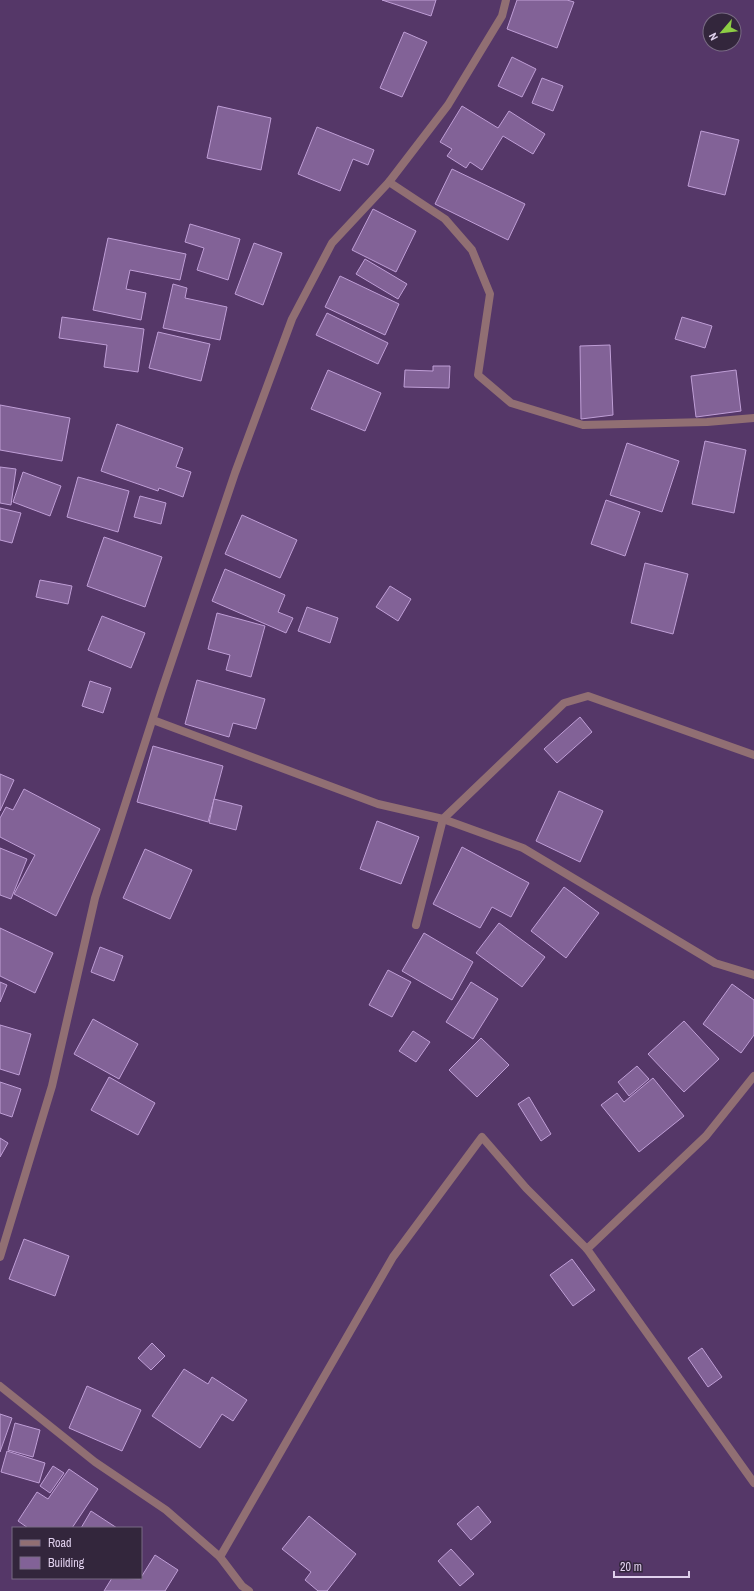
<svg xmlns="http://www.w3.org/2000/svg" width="754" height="1591" font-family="'Archivo Narrow',sans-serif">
  <rect width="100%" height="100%" fill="#553768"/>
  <g fill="#826297" stroke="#bf9ed6">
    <path d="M 382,0 L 436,0 L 431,16 Z"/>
    <path d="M 517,0 L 567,0 L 574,2 L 557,48 L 507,29 Z"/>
    <path d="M 404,32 L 427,42 L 402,97 L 380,88 Z"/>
    <path d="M 512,57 L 536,69 L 522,97 L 498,86 Z"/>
    <path d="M 542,78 L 563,86 L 553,111 L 532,103 Z"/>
    <path d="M 218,106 L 271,118 L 261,170 L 207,158 Z"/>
    <path d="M 462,106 L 498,128 L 509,111 L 545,134 L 533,154 L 503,136 L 482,170 L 470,162 L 466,168 L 447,156 L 452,149 L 440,142 Z"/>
    <path d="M 317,127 L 374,150 L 368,165 L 353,159 L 340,191 L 298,174 Z"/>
    <path d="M 701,131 L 739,140 L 725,195 L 688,186 Z"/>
    <path d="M 452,169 L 525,204 L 508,240 L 435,204 Z"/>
    <path d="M 373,209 L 416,231 L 396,272 L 352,250 Z"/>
    <path d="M 190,224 L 240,239 L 228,280 L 197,270 L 204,248 L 185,242 Z"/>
    <path d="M 108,238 L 186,254 L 180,280 L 130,270 L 126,289 L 146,293 L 141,320 L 93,310 Z"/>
    <path d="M 254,243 L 282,253 L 263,305 L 235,294 Z"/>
    <path d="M 365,259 L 407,284 L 398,299 L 356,274 Z"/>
    <path d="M 340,276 L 399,304 L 385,335 L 325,307 Z"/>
    <path d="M 173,284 L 187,288 L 185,298 L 227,307 L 220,340 L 163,328 Z"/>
    <path d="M 327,313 L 388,343 L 378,364 L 316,335 Z"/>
    <path d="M 62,317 L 144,329 L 138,372 L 104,367 L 107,345 L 59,338 Z"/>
    <path d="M 682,317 L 712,326 L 705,348 L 675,339 Z"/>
    <path d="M 158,332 L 210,344 L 201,381 L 149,368 Z"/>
    <path d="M 610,345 L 613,415 L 581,419 L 580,346 Z"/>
    <path d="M 433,366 L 450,366 L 449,388 L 404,387 L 405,370 L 433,371 Z"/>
    <path d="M 328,370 L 381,393 L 365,431 L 311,409 Z"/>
    <path d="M 736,370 L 741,411 L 696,417 L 691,376 Z"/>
    <path d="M 0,405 L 70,418 L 62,461 L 0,450 Z"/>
    <path d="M 117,424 L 183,448 L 176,467 L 191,472 L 183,497 L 159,488 L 158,491 L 101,471 Z"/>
    <path d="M 705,441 L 746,450 L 734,513 L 692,504 Z"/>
    <path d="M 627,443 L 679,461 L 662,512 L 610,495 Z"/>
    <path d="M 0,467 L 16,469 L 11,505 L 0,503 Z"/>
    <path d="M 23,472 L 61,486 L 50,516 L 13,502 Z"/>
    <path d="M 78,477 L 129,491 L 118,532 L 67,517 Z"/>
    <path d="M 140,496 L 166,503 L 161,524 L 134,517 Z"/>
    <path d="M 606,500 L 640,512 L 625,556 L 591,544 Z"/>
    <path d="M 0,508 L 21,513 L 12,543 L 0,540 Z"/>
    <path d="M 242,515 L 297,540 L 280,578 L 225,554 Z"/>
    <path d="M 104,537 L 162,557 L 145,607 L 87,586 Z"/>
    <path d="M 645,563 L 688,574 L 673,634 L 631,623 Z"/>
    <path d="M 225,569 L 285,595 L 278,612 L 293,618 L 286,633 L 212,601 Z"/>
    <path d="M 40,580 L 72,586 L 68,604 L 36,597 Z"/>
    <path d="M 390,586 L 411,599 L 398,621 L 376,607 Z"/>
    <path d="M 307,607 L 338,618 L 330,643 L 298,631 Z"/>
    <path d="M 217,613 L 265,626 L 251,677 L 226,670 L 230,655 L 208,649 Z"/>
    <path d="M 102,616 L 145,633 L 131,668 L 88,650 Z"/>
    <path d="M 197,680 L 265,699 L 256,729 L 233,723 L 229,737 L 185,724 Z"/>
    <path d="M 90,681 L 111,688 L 103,713 L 82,706 Z"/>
    <path d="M 580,717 L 592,732 L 557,763 L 544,749 Z"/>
    <path d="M 153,746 L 223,766 L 208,822 L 137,802 Z"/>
    <path d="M 0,774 L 14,780 L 0,811 Z"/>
    <path d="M 24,789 L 100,829 L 56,916 L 14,894 L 35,855 L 0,837 L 0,818 L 6,807 L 13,810 Z"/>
    <path d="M 559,791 L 603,811 L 580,862 L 536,841 Z"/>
    <path d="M 214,799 L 242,806 L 236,830 L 209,823 Z"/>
    <path d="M 377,821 L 419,837 L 401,884 L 360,869 Z"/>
    <path d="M 462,847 L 529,883 L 511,917 L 492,907 L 480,928 L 433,904 Z"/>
    <path d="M 0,848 L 27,859 L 11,899 L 0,895 Z"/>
    <path d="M 145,849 L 192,870 L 170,919 L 123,898 Z"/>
    <path d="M 564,887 L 599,913 L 566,958 L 531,931 Z"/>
    <path d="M 499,923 L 545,957 L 522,987 L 476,953 Z"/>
    <path d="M 0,928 L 53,953 L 35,993 L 0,976 Z"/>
    <path d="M 424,933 L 473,962 L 452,1000 L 402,971 Z"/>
    <path d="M 100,947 L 123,956 L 114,981 L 91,972 Z"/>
    <path d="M 388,970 L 411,982 L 392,1017 L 369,1005 Z"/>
    <path d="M 0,982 L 7,985 L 0,1002 Z"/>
    <path d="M 471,982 L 498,999 L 473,1039 L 446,1022 Z"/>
    <path d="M 732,984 L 754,1000 L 754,1035 L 741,1053 L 703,1024 Z"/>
    <path d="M 93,1019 L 138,1044 L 119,1079 L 74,1054 Z"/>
    <path d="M 684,1021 L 719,1059 L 684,1092 L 648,1054 Z"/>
    <path d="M 0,1025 L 31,1034 L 19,1075 L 0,1069 Z"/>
    <path d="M 413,1031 L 430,1042 L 416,1062 L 399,1051 Z"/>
    <path d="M 481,1038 L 509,1065 L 477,1097 L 449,1070 Z"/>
    <path d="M 637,1066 L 649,1079 L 629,1096 L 618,1082 Z"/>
    <path d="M 109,1077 L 155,1103 L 138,1135 L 91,1110 Z"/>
    <path d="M 653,1078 L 684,1116 L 639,1152 L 601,1105 L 617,1093 L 624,1102 Z"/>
    <path d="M 0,1082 L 21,1089 L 12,1117 L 0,1113 Z"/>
    <path d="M 529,1097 L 551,1134 L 541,1141 L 518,1104 Z"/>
    <path d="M 0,1138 L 8,1143 L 0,1157 Z"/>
    <path d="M 24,1239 L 69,1256 L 55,1296 L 9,1279 Z"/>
    <path d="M 572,1259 L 595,1290 L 573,1306 L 550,1275 Z"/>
    <path d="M 152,1343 L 165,1356 L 151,1370 L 138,1358 Z"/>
    <path d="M 702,1348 L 722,1377 L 708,1387 L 688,1358 Z"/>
    <path d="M 184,1369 L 208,1384 L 212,1377 L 247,1400 L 233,1421 L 222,1414 L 200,1448 L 152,1416 Z"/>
    <path d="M 87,1386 L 141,1410 L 122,1451 L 69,1428 Z"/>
    <path d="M 0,1414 L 12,1418 L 0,1452 Z"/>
    <path d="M 15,1423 L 40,1430 L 33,1457 L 8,1450 Z"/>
    <path d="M 7,1451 L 45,1463 L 39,1483 L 1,1472 Z"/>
    <path d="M 53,1466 L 64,1473 L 50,1493 L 40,1486 Z"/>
    <path d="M 69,1469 L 98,1489 L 72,1528 L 28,1528 L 18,1521 L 37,1492 L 48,1499 Z"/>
    <path d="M 478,1506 L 491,1522 L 471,1540 L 457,1524 Z"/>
    <path d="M 91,1511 L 117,1528 L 81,1528 Z"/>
    <path d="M 309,1516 L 356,1554 L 327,1591 L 318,1591 L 305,1580 L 311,1572 L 282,1549 Z"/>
    <path d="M 451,1549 L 474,1574 L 460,1586 L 438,1561 Z"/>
    <path d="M 155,1555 L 178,1570 L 165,1591 L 104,1591 L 112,1578 L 140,1579 Z"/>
  </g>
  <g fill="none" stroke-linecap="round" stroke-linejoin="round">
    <g stroke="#916f73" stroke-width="8">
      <path d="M 389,182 L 445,219 L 472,250 L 490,294 L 478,375 L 511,403 L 583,425 L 707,422 L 754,418"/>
      <path d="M 153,720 L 378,804 L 443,819 L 523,848 L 715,963 L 754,975"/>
      <path d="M 416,925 L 443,819 L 564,703 L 588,696 L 754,755"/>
      <path d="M 587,1249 L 706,1136 L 754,1076"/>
      <path d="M 0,1386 L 95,1462 L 166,1510 L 220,1557 L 242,1586 L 249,1591"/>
      <path d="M 220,1557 L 393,1257 L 482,1137 L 526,1188 L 587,1249 L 754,1483"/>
    </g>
    <path stroke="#916f73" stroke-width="8" d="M 0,1257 L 52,1086 L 95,898 L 161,693 L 235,473 L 292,319 L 332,243 L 389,182 L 448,105 L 502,16 L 506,0"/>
  </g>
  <rect x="12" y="1527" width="130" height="52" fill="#33263c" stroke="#786a83"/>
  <rect x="20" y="1540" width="20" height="6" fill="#916f73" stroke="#786a83"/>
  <text x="48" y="1547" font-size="12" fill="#e0d0ed">Road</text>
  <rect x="20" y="1557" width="20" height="12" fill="#826297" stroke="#786a83"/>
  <text x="48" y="1567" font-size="12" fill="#e0d0ed">Building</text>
  <g transform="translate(722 32) rotate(242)"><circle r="19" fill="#33263c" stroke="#786a83"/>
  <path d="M0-3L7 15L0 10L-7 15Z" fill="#8dce44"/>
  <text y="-6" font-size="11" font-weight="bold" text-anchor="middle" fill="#e0d0ed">N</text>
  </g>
  <path d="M614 1571v6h75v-6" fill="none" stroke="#e0d0ed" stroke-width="2"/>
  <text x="620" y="1571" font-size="12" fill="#e0d0ed" stroke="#33263c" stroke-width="3" paint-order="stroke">20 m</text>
</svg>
